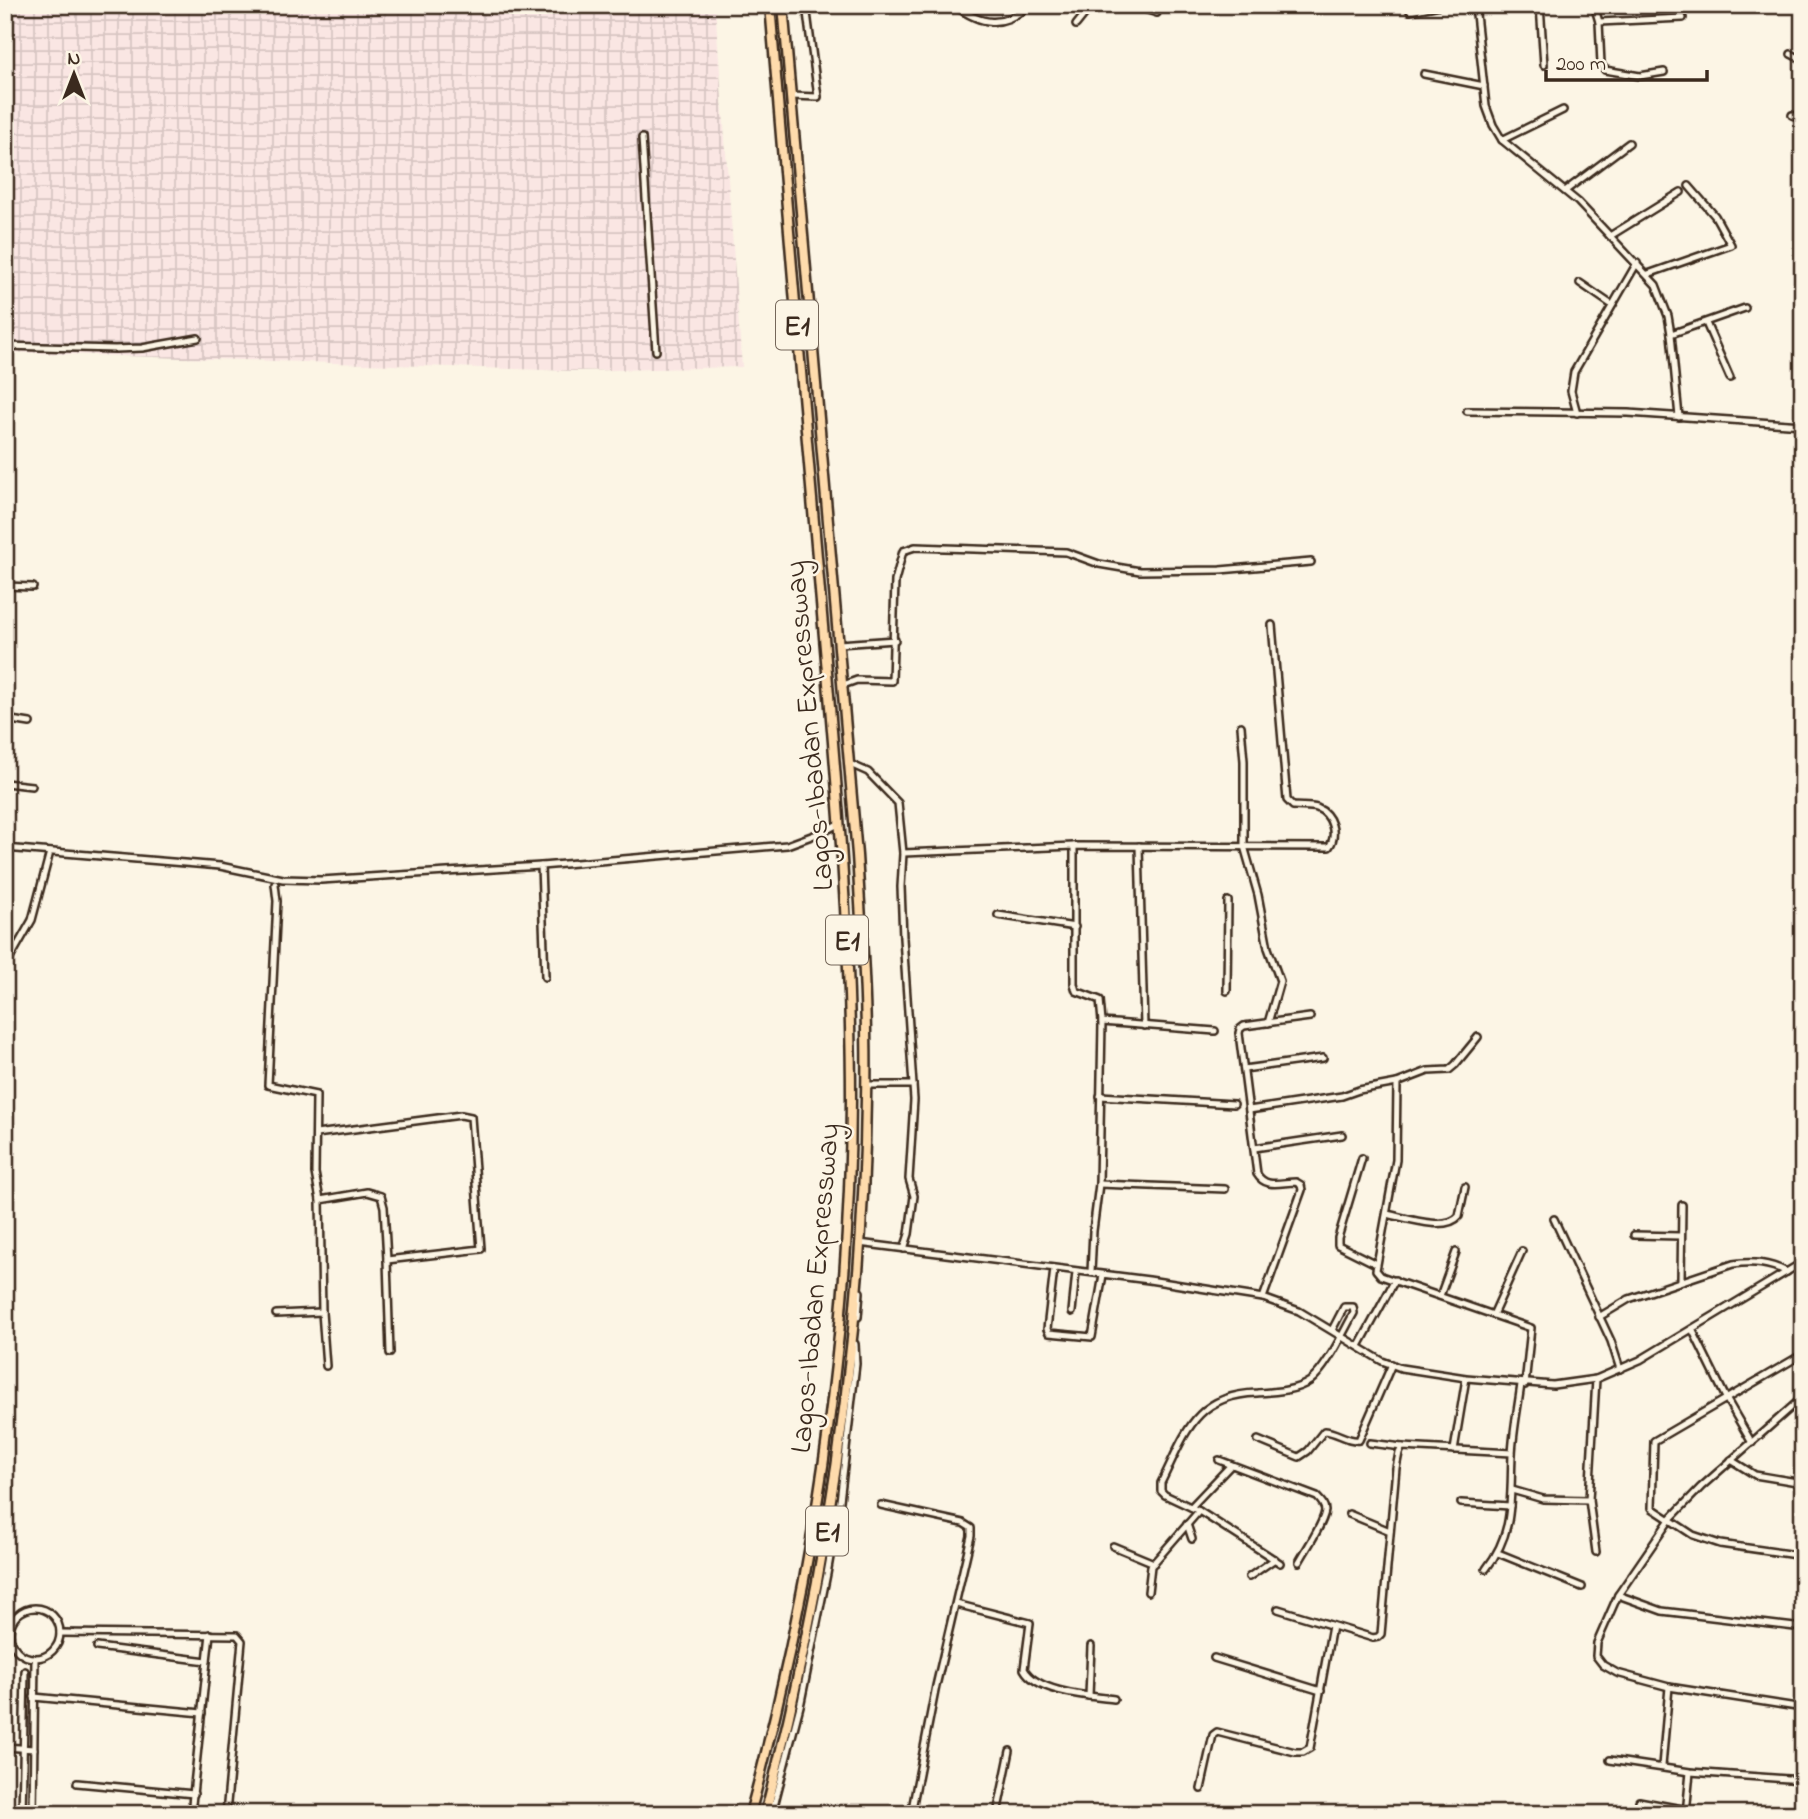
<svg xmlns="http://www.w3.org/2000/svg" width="1808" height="1819" font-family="'Indie Flower',sans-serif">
  <defs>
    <pattern id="industrial-grid" width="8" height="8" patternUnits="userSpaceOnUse" patternTransform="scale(1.75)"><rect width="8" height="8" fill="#fae6e3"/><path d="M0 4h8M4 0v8" fill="none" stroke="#d7c5c2"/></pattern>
  </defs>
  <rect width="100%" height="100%" fill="#fcf5e5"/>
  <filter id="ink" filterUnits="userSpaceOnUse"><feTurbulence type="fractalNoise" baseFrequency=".0143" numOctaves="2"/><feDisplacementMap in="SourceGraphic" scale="14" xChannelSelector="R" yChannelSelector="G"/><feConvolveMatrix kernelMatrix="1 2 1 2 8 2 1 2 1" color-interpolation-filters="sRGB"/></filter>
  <g filter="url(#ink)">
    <path fill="url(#industrial-grid)" d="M 5,5 L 715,5 L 742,367 L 573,371 L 5,352 Z"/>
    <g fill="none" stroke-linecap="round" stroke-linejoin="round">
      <defs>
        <g id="minor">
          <path d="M 954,5 C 981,25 1003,29 1029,5"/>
          <path d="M 1132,5 L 1157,13"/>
          <path d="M 1475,5 L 1486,106 L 1493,125 L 1502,140 L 1578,202 L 1656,285 L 1668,316 L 1671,334 L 1679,417"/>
          <path d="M 1540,5 L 1544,65"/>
          <path d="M 1594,5 L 1599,22 L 1601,64 L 1605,70 L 1640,76 L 1664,72"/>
          <path d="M 1410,11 L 1440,5"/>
          <path d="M 1599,22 L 1683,18"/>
          <path d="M 1076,25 L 1092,5"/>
          <path d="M 1791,54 L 1803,60"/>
          <path d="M 1424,74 L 1484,86"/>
          <path d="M 791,96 L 818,97 L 806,5"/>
          <path d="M 1792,115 L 1803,120"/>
          <path d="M 642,138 L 656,351"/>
          <path d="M 1502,140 L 1563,110"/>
          <path d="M 1565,191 L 1629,143"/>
          <path d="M 1610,236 L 1681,192"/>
          <path d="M 1648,274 L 1731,245 L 1715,216 L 1689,186"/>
          <path d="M 1580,283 L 1612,305"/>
          <path d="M 1706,323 L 1730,378"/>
          <path d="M 1671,334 L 1745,308"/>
          <path d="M 5,346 L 115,349 L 142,348 L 198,338"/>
          <path d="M 1467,411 L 1628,413 L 1803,425"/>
          <path d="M 1577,413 L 1571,391 L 1574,372 L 1637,263"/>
          <path d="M 5,586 L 33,587"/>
          <path d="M 839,644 L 895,640"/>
          <path d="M 843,685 L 857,680 L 892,681 L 895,581 L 903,551 L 915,547 L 1066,552 L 1099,564 L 1140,571 L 1220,570 L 1311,562"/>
          <path d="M 5,719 L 30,723"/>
          <path d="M 1241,726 L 1244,761 L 1244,846 L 1258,895 L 1268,948 L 1280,981 L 1268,1023"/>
          <path d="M 850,764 L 868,772 L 898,803 L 903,853 L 901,887 L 903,938 L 914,1100 L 909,1179 L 914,1196 L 909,1234 L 904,1249"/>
          <path d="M 5,783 L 32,786"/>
          <path d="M 1074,846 L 1074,984 L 1076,991 L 1100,1000 L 1102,1022 L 1099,1184 L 1093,1231 L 1091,1272"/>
          <path d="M 1139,846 L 1144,1026"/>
          <path d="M 5,848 L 220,866 L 283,879 L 321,880 L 541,866 L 787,845 L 825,831 L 840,823"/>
          <path d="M 903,853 L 1074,846 L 1329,847 C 1338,835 1332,814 1317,808 C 1310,806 1301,807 1293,806 L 1287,800 L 1272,625"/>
          <path d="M 541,866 L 545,977"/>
          <path d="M 275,884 L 277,901 L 268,1085 L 316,1095 L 315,1173 L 320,1200 L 322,1312 L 326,1366"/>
          <path d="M 998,915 L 1075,927"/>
          <path d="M 5,976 L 8,962 L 32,920 L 50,852"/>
          <path d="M 1227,991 L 1228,901"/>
          <path d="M 1102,1022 L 1215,1031"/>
          <path d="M 1244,1069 L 1323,1058"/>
          <path d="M 1397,1083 L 1396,1160 L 1376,1270 L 1381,1276 L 1531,1328 L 1525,1385"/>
          <path d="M 866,1085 L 913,1085"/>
          <path d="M 1100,1096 L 1234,1104"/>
          <path d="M 1249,1110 L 1342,1096 L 1359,1090 L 1397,1083 L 1428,1071 L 1449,1070 L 1455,1065 L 1478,1037"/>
          <path d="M 316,1134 L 461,1115 L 471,1117 L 481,1249 L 387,1260"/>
          <path d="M 1254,1148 L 1342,1135"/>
          <path d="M 1362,1158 L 1338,1238 L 1338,1245 L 1376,1264"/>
          <path d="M 1802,1176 L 1803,1186"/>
          <path d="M 1099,1184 L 1225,1189"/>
          <path d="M 320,1200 L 367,1192 L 381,1196 L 384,1207 L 387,1260 L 390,1353"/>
          <path d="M 1387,1214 C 1406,1218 1446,1232 1459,1216 L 1465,1187"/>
          <path d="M 1554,1219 L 1611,1341 L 1620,1369"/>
          <path d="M 1634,1235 L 1680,1236"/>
          <path d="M 859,1243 L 1149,1280 L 1263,1298 L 1299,1311 L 1382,1361 L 1401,1368 L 1466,1378 L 1553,1385 L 1596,1379 L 1640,1360 L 1803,1262"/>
          <path d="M 1054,1269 L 1047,1329 L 1049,1333 L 1092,1337 L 1103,1275"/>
          <path d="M 1681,1280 L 1682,1205"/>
          <path d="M 1440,1296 L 1456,1252"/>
          <path d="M 1263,1298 L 1302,1190 L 1301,1185 L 1296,1182 C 1281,1182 1266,1189 1257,1174 L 1239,1033 L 1240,1029 L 1244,1026 L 1310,1017"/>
          <path d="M 1072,1312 L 1076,1272"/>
          <path d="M 276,1314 L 322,1312"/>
          <path d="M 1493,1315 L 1522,1251"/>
          <path d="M 858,1317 L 860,1292"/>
          <path d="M 1599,1317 L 1629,1299 L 1733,1264 C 1753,1261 1769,1263 1787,1272"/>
          <path d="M 1692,1329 L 1727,1400 L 1752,1443"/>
          <path d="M 1359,1346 L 1395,1280"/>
          <path d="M 1803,1354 L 1654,1441 L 1652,1508 L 1693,1535 L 1720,1544 L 1803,1556"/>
          <path d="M 1596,1379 L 1589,1500 L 1596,1552"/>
          <path d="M 1803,1397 L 1701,1487 L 1671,1518 L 1618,1595 L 1597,1643 L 1596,1656 L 1603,1665 L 1617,1673 L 1669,1687 L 1803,1708"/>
          <path d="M 1258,1440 L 1299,1457 L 1308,1451 L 1324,1431 C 1336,1431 1348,1442 1359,1440 L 1392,1364"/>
          <path d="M 1370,1443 L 1402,1447"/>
          <path d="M 1454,1450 L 1466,1378"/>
          <path d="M 1219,1460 L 1317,1497 C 1321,1501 1325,1505 1325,1511 C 1323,1525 1306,1549 1299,1562"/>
          <path d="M 1731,1460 L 1755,1475 L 1803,1483"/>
          <path d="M 1512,1490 L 1543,1499 L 1589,1500"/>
          <path d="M 1461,1503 L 1510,1506"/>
          <path d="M 881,1505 L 963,1523 L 971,1528 L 971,1536 L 936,1686 L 911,1814"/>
          <path d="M 1191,1507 L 1231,1465"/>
          <path d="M 1349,1514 L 1390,1531"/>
          <path d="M 1187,1524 L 1192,1539"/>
          <path d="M 1113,1546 L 1154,1563"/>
          <path d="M 1498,1553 L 1582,1587"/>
          <path d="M 1280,1563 L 1199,1511 L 1165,1495 L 1161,1491 L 1161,1483 C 1185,1435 1194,1395 1257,1393 C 1273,1392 1296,1391 1310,1381 C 1327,1368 1343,1332 1354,1313 L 1353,1307 L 1344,1307 L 1332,1330"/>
          <path d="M 1486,1569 C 1515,1532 1510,1499 1512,1455 C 1513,1431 1518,1408 1521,1384"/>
          <path d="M 1249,1577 L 1275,1559"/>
          <path d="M 1148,1592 L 1151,1566 L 1199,1511"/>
          <path d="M 1618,1595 L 1662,1611 L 1803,1628"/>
          <path d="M 956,1604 L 1030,1623 L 1024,1669 C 1037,1693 1090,1696 1114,1699"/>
          <circle cx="35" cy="1633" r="25"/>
          <path d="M 1278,1609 L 1373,1638 L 1378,1637 L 1381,1634 L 1396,1468 L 1399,1453 L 1402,1447 L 1512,1453"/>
          <path d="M 60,1633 L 237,1635 L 242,1641 L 226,1814"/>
          <path d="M 97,1647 L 207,1661 L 191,1814"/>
          <path d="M 1214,1658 L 1321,1691"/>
          <path d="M 207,1661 L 210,1634"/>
          <path d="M 1089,1696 L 1091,1646"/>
          <path d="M 34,1697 L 202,1713"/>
          <path d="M 5,1747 L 34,1749"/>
          <path d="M 1610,1760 L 1690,1772 L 1803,1780"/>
          <path d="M 1662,1766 L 1669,1687"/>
          <path d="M 77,1783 L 194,1794"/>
          <path d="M 1201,1789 L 1213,1735 L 1217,1732 L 1295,1752 L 1303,1752 L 1310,1748 L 1332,1626"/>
          <path d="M 1639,1801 L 1687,1810"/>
          <path d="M 22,1814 L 25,1671"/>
          <path d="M 33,1814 L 35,1658"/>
          <path d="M 772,1814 L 801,1702 L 827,1574 L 840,1501 L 856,1364 L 855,1344"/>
          <path d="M 997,1814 L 1010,1751"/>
          <path d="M 1686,1814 L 1690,1772"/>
        </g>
        <g id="highway">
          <path d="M 750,1814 C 813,1582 850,1341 851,1100 C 851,926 834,753 819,580 C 802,388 786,197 770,5"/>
          <path d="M 765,1814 C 826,1580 863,1340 866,1098 C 868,1017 862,936 857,855 L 783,5"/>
        </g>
      </defs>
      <use href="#minor" stroke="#3b2a1e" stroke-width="10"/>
      <use href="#highway" stroke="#3b2a1e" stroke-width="13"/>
      <use href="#minor" stroke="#fcf5e5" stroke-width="5"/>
      <use href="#highway" stroke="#fedbac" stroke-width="8"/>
    </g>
  </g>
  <g text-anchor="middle" stroke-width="5" stroke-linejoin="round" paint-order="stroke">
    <g fill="#fcf5e5" stroke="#75675a" stroke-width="2">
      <rect x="776" y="300.5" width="42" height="49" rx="5"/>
      <rect x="826" y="915.5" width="42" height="49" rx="5"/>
      <rect x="806" y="1506.5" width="42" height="49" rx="5"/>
    </g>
    <g font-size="28" font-weight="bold" fill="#3b2a1e">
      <text x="797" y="335">E1</text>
      <text x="847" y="950">E1</text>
      <text x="827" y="1541">E1</text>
    </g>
    <g font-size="30" fill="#3b2a1e" stroke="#fcf5e5">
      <text transform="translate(808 726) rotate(-95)" y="10">Lagos-Ibadan Expressway</text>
      <text transform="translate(814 1288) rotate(-85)" y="10">Lagos-Ibadan Expressway</text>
    </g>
  </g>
  <rect width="1808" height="1819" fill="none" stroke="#fcf5e5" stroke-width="28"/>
  <rect x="14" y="14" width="1780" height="1791" fill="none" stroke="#3b2a1e" stroke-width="2.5" filter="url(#ink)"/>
  <g transform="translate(74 74)" stroke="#fcf5e5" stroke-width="5" paint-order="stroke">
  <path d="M0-5L12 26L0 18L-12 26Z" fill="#3b2a1e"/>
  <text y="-10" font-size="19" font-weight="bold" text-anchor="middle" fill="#3b2a1e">N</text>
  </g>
  <path d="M1546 70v10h161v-10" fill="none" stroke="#3b2a1e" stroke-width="3.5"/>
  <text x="1556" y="70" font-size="21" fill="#3b2a1e" stroke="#fcf5e5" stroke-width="5" paint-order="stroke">200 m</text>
</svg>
